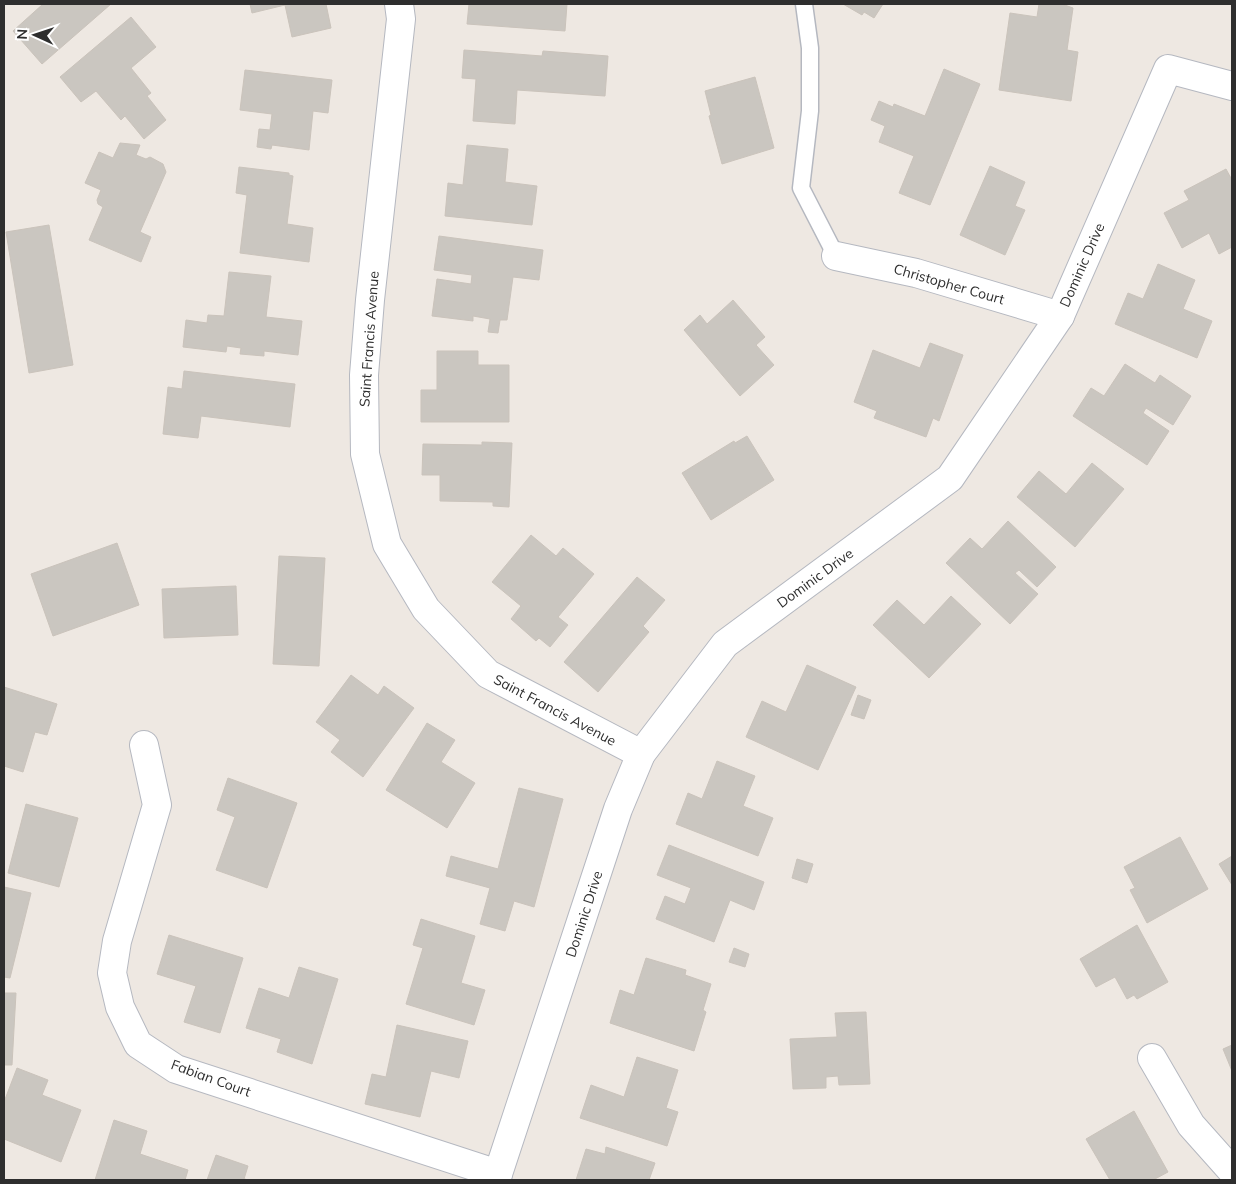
<svg xmlns="http://www.w3.org/2000/svg" width="1236" height="1184" font-family="Mulish,sans-serif">
  <rect width="100%" height="100%" fill="#eee8e2"/>
  <g fill="#cac6c0" stroke="#cac3bb">
    <path d="M 43,4 L 111,4 L 42,64 L 13,31 Z"/>
    <path d="M 250,4 L 326,4 L 331,28 L 292,37 L 285,5 L 252,13 Z"/>
    <path d="M 469,4 L 567,4 L 565,31 L 467,24 Z"/>
    <path d="M 843,4 L 883,4 L 874,18 L 864,12 L 862,15 Z"/>
    <path d="M 1039,4 L 1062,4 L 1073,8 L 1067,50 L 1078,52 L 1071,101 L 999,90 L 1010,13 L 1037,17 Z"/>
    <path d="M 131,17 L 156,47 L 131,68 L 151,93 L 147,96 L 166,120 L 144,139 L 125,116 L 121,120 L 96,91 L 81,102 L 60,77 Z"/>
    <path d="M 464,50 L 542,56 L 543,51 L 608,56 L 605,96 L 517,90 L 515,124 L 473,121 L 476,79 L 462,78 Z"/>
    <path d="M 944,69 L 980,84 L 930,205 L 899,193 L 914,156 L 879,142 L 885,126 L 871,120 L 879,101 L 893,107 L 894,104 L 925,116 Z"/>
    <path d="M 245,70 L 332,80 L 328,113 L 313,111 L 309,150 L 272,145 L 271,149 L 257,147 L 259,129 L 270,130 L 272,114 L 240,110 Z"/>
    <path d="M 755,77 L 774,148 L 722,164 L 709,116 L 711,115 L 705,91 Z"/>
    <path d="M 120,143 L 140,145 L 136,155 L 146,159 L 150,157 L 163,164 L 166,172 L 140,232 L 151,237 L 141,262 L 89,240 L 103,207 L 98,204 L 97,200 L 101,190 L 85,183 L 99,152 L 113,158 Z"/>
    <path d="M 467,145 L 508,149 L 505,182 L 537,186 L 532,225 L 445,216 L 448,183 L 463,185 Z"/>
    <path d="M 990,166 L 1025,182 L 1015,206 L 1025,210 L 1005,255 L 960,235 Z"/>
    <path d="M 239,167 L 289,173 L 289,175 L 293,176 L 287,224 L 313,228 L 309,262 L 240,253 L 247,195 L 236,193 Z"/>
    <path d="M 1226,169 L 1232,180 L 1232,247 L 1219,254 L 1209,233 L 1182,248 L 1164,213 L 1189,200 L 1184,191 Z"/>
    <path d="M 49,225 L 73,365 L 29,373 L 6,232 Z"/>
    <path d="M 439,236 L 543,250 L 539,280 L 513,277 L 507,320 L 500,320 L 498,333 L 488,332 L 490,319 L 473,316 L 473,321 L 432,316 L 437,279 L 471,284 L 472,275 L 434,270 Z"/>
    <path d="M 1158,264 L 1195,280 L 1183,309 L 1212,321 L 1197,358 L 1115,324 L 1128,293 L 1143,299 Z"/>
    <path d="M 229,272 L 271,276 L 266,317 L 302,321 L 298,355 L 264,351 L 264,356 L 240,354 L 241,348 L 227,346 L 226,352 L 183,347 L 186,320 L 207,323 L 208,315 L 224,316 Z"/>
    <path d="M 733,300 L 765,337 L 756,345 L 774,365 L 740,396 L 684,330 L 700,315 L 707,324 Z"/>
    <path d="M 930,343 L 963,355 L 939,421 L 933,418 L 926,437 L 874,418 L 877,411 L 854,402 L 873,350 L 920,368 Z"/>
    <path d="M 437,351 L 478,351 L 478,365 L 509,365 L 509,422 L 421,422 L 421,390 L 437,390 Z"/>
    <path d="M 1125,364 L 1155,383 L 1160,375 L 1191,396 L 1173,425 L 1146,408 L 1143,413 L 1169,431 L 1147,465 L 1073,416 L 1091,388 L 1104,396 Z"/>
    <path d="M 184,371 L 295,384 L 290,427 L 201,416 L 198,438 L 163,434 L 168,387 L 182,389 Z"/>
    <path d="M 747,436 L 774,480 L 711,520 L 682,473 L 734,441 L 735,443 Z"/>
    <path d="M 482,442 L 512,443 L 509,507 L 493,506 L 493,502 L 440,501 L 440,475 L 422,475 L 423,444 L 482,445 Z"/>
    <path d="M 1092,463 L 1124,489 L 1075,547 L 1017,497 L 1039,471 L 1066,494 Z"/>
    <path d="M 1008,521 L 1056,567 L 1037,587 L 1019,570 L 1015,573 L 1038,594 L 1010,624 L 946,563 L 970,538 L 982,549 Z"/>
    <path d="M 531,535 L 556,556 L 563,548 L 594,574 L 558,617 L 568,625 L 550,647 L 539,638 L 536,641 L 511,619 L 521,606 L 492,582 Z"/>
    <path d="M 117,543 L 139,605 L 53,636 L 31,574 Z"/>
    <path d="M 279,556 L 325,558 L 319,666 L 273,664 Z"/>
    <path d="M 637,577 L 665,600 L 643,626 L 649,632 L 598,692 L 564,662 Z"/>
    <path d="M 236,586 L 238,635 L 164,638 L 162,589 Z"/>
    <path d="M 951,596 L 981,624 L 929,678 L 873,625 L 897,600 L 924,625 Z"/>
    <path d="M 807,665 L 856,687 L 818,770 L 746,737 L 762,701 L 786,712 Z"/>
    <path d="M 351,675 L 378,695 L 384,686 L 414,708 L 363,777 L 331,752 L 340,740 L 316,722 Z"/>
    <path d="M 4,687 L 57,704 L 47,735 L 35,732 L 23,772 L 4,766 Z"/>
    <path d="M 858,695 L 871,700 L 864,719 L 851,715 Z"/>
    <path d="M 427,723 L 455,740 L 441,762 L 475,783 L 447,828 L 386,790 Z"/>
    <path d="M 717,761 L 755,776 L 743,806 L 773,818 L 758,856 L 676,824 L 688,793 L 702,799 Z"/>
    <path d="M 228,778 L 297,803 L 267,888 L 216,870 L 235,817 L 217,810 Z"/>
    <path d="M 519,788 L 563,799 L 534,907 L 514,901 L 505,931 L 480,924 L 490,888 L 446,876 L 451,856 L 498,869 Z"/>
    <path d="M 26,804 L 78,818 L 59,887 L 8,873 Z"/>
    <path d="M 1180,837 L 1208,889 L 1147,923 L 1130,890 L 1135,888 L 1124,867 Z"/>
    <path d="M 669,845 L 764,882 L 754,910 L 730,900 L 714,942 L 656,919 L 665,896 L 685,904 L 691,888 L 657,875 Z"/>
    <path d="M 1232,856 L 1232,885 L 1219,864 Z"/>
    <path d="M 797,859 L 813,864 L 807,883 L 792,878 Z"/>
    <path d="M 4,887 L 31,893 L 10,978 L 4,977 Z"/>
    <path d="M 421,919 L 475,936 L 461,983 L 485,990 L 474,1025 L 406,1004 L 423,948 L 413,945 Z"/>
    <path d="M 1137,925 L 1168,982 L 1137,999 L 1134,995 L 1127,999 L 1115,977 L 1096,987 L 1080,959 Z"/>
    <path d="M 169,935 L 243,958 L 220,1033 L 184,1022 L 196,986 L 157,974 Z"/>
    <path d="M 734,948 L 749,954 L 745,967 L 729,962 Z"/>
    <path d="M 646,958 L 686,970 L 685,975 L 711,984 L 703,1010 L 706,1012 L 694,1051 L 610,1023 L 620,990 L 634,995 Z"/>
    <path d="M 299,967 L 338,979 L 312,1064 L 277,1052 L 281,1039 L 246,1028 L 259,988 L 289,998 Z"/>
    <path d="M 4,993 L 16,993 L 12,1065 L 4,1065 Z"/>
    <path d="M 866,1012 L 870,1084 L 839,1085 L 838,1076 L 826,1077 L 826,1088 L 793,1089 L 790,1039 L 837,1037 L 835,1013 Z"/>
    <path d="M 397,1025 L 468,1041 L 459,1078 L 431,1071 L 420,1117 L 365,1104 L 372,1074 L 386,1077 Z"/>
    <path d="M 1232,1045 L 1232,1071 L 1223,1049 Z"/>
    <path d="M 637,1057 L 678,1070 L 666,1108 L 678,1112 L 667,1146 L 580,1118 L 591,1085 L 624,1097 Z"/>
    <path d="M 17,1068 L 48,1080 L 42,1095 L 81,1110 L 61,1162 L 4,1139 L 4,1102 Z"/>
    <path d="M 1134,1111 L 1168,1172 L 1153,1180 L 1110,1180 L 1086,1139 Z"/>
    <path d="M 114,1120 L 147,1131 L 140,1154 L 188,1170 L 185,1180 L 95,1180 Z"/>
    <path d="M 606,1147 L 655,1163 L 649,1180 L 576,1180 L 586,1149 L 605,1154 Z"/>
    <path d="M 216,1155 L 248,1166 L 244,1179 L 249,1180 L 207,1180 Z"/>
  </g>
  <g fill="none" stroke-linecap="round" stroke-linejoin="round">
    <defs>
      <path id="lane" d="M 804,4 L 810,48 L 810,111 L 801,188 L 836,256"/>
      <g id="street">
        <path d="M 399,4 L 401,19 L 370,300 L 364,375 L 365,454 L 387,544 L 426,609 L 488,674 L 641,754"/>
        <path d="M 836,256 L 916,273 L 1060,316"/>
        <path d="M 144,745 L 157,805 L 117,941 L 112,973 L 120,1007 L 138,1044 L 176,1069 L 498,1174"/>
        <path d="M 1152,1058 L 1191,1125 L 1232,1171"/>
        <path d="M 496,1180 L 618,809 L 641,754 L 725,644 L 950,478 L 1060,316 L 1168,69 L 1232,86"/>
      </g>
    </defs>
    <use href="#lane" stroke="#b5b8c0" stroke-width="19"/>
    <use href="#street" stroke="#b5b8c0" stroke-width="30"/>
    <use href="#lane" stroke="#fff" stroke-width="16"/>
    <use href="#street" stroke="#fff" stroke-width="28"/>
  </g>
  <g text-anchor="middle" stroke-width="4" stroke-linejoin="round" paint-order="stroke">
    <g font-size="14" fill="#2e2e2e" stroke="#fff">
      <text transform="translate(1082 265) rotate(-66)" y="5">Dominic Drive</text>
      <text transform="translate(949 284) rotate(16)" y="5">Christopher Court</text>
      <text transform="translate(369 339) rotate(-86)" y="5">Saint Francis Avenue</text>
      <text transform="translate(815 578) rotate(-36)" y="5">Dominic Drive</text>
      <text transform="translate(555 710) rotate(28)" y="5">Saint Francis Avenue</text>
      <text transform="translate(584 914) rotate(-72)" y="5">Dominic Drive</text>
      <text transform="translate(211 1078) rotate(20)" y="5">Fabian Court</text>
    </g>
  </g>
  <rect width="1236" height="1184" fill="none" stroke="#2e2e2e" stroke-width="10"/>
  <g transform="translate(35 35) rotate(273)" stroke="#ffffff" stroke-width="4" paint-order="stroke">
  <path d="M0-4L9 19L0 12L-9 19Z" fill="#2e2e2e"/>
  <text y="-8" font-size="14" font-weight="bold" text-anchor="middle" fill="#2e2e2e">N</text>
  </g>
</svg>
